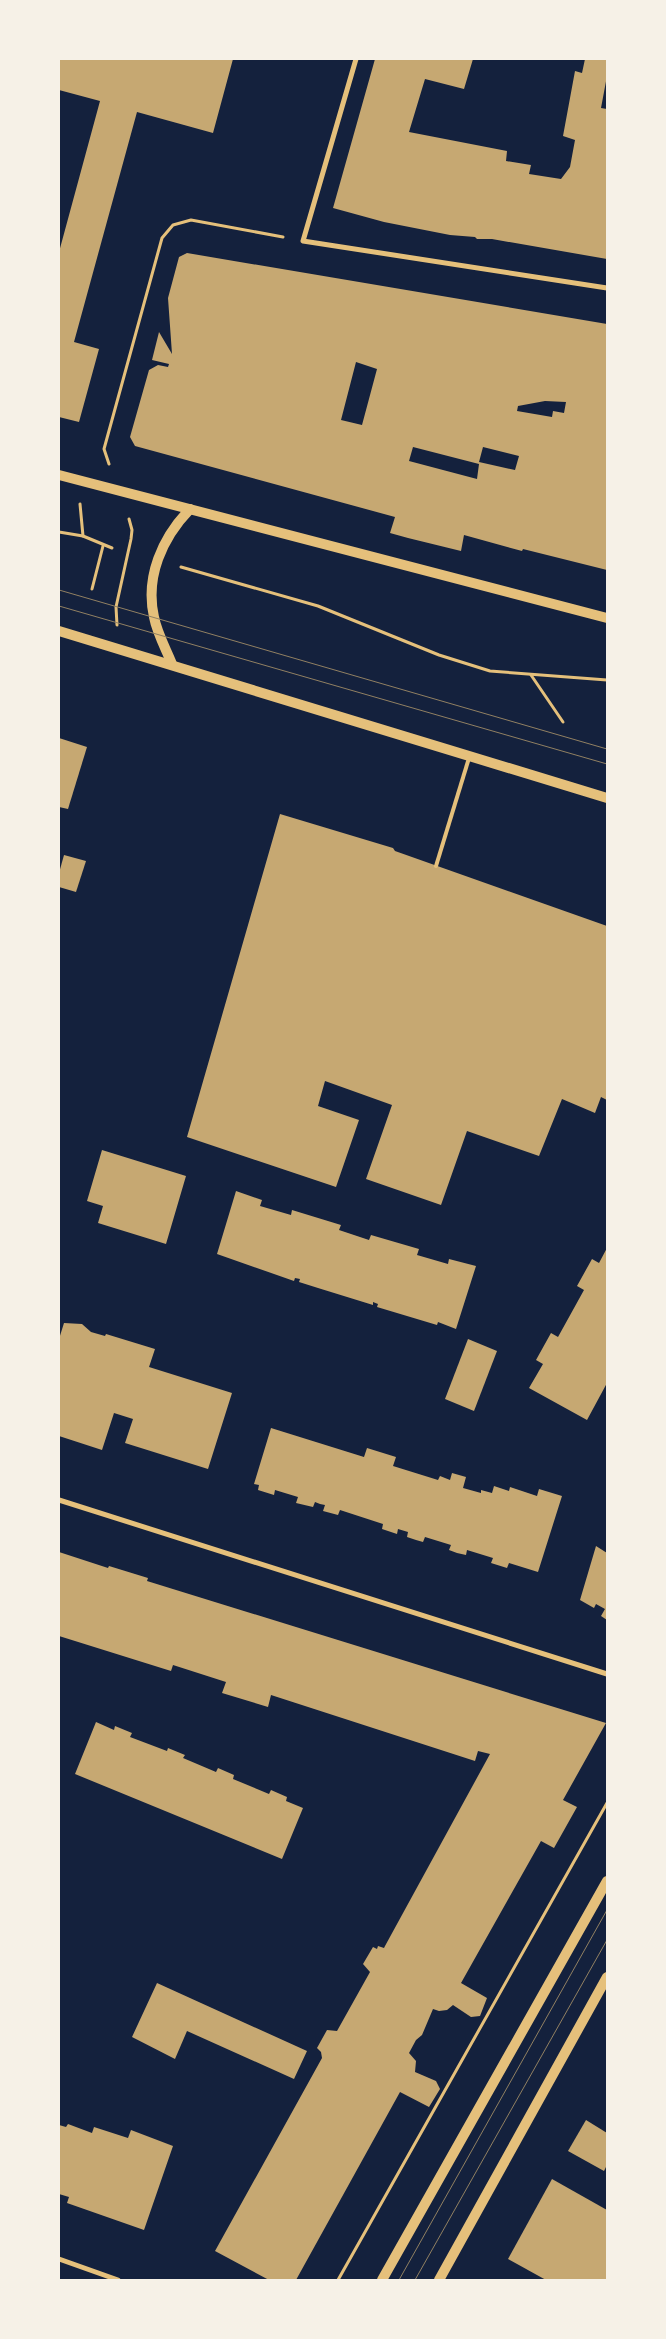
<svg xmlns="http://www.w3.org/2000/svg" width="666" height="2339" font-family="Mulish,sans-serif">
  <rect width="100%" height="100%" fill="#14213d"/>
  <g fill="#c6a872" fill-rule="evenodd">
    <path d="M 59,59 L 233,59 L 213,133 L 137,112 L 74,342 L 99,349 L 79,422 L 59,417 L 59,252 L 100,101 L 59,90 Z"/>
    <path d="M 375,59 L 473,59 L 464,89 L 425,79 L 409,132 L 507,151 L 506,161 L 531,165 L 529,174 L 561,179 L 570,167 L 575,140 L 563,136 L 575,71 L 582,73 L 585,59 L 607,59 L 607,76 L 601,108 L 607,109 L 607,259 L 492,239 L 477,239 L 475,237 L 450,235 L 384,222 L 333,208 Z"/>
    <path d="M 187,253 L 607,324 L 607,570 L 523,549 L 522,551 L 464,535 L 461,551 L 408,538 L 390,533 L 395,517 L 135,446 L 130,437 L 149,370 L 158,365 L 168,367 L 169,364 L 152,360 L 159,332 L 172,354 L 168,298 L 179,257 ZM 356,362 L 377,369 L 362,425 L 341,420 ZM 545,401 L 566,402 L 564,413 L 553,411 L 552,417 L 517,411 L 518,406 ZM 413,447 L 479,464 L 477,479 L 409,461 ZM 483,447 L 519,456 L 515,470 L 479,462 Z"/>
    <path d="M 59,738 L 87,747 L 68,809 L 59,807 Z"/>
    <path d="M 280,814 L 393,848 L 395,851 L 607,926 L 607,1100 L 601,1097 L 595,1113 L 562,1099 L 539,1156 L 467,1131 L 441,1205 L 366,1179 L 392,1105 L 325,1081 L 318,1106 L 359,1120 L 336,1187 L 187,1137 Z"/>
    <path d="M 64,855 L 86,861 L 76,892 L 59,887 L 59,873 Z"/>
    <path d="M 102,1150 L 186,1176 L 166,1244 L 98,1223 L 103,1206 L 87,1201 Z"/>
    <path d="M 236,1191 L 262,1200 L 260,1206 L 291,1215 L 292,1210 L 341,1225 L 339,1230 L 369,1240 L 371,1235 L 419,1249 L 417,1255 L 448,1264 L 449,1259 L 476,1266 L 456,1329 L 438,1322 L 437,1325 L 377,1307 L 378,1304 L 373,1302 L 373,1305 L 318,1288 L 299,1282 L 300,1279 L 295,1278 L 294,1281 L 217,1254 Z"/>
    <path d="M 607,1248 L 607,1383 L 587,1420 L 529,1388 L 543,1364 L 536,1360 L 551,1333 L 558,1337 L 584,1290 L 577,1286 L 592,1259 L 599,1263 Z"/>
    <path d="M 64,1323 L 82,1324 L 91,1332 L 105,1336 L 106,1334 L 155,1349 L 149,1367 L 232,1393 L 208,1469 L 125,1443 L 133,1419 L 114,1413 L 102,1450 L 59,1436 L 59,1339 Z"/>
    <path d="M 468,1339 L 497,1351 L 474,1411 L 445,1399 Z"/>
    <path d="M 271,1428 L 364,1457 L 367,1448 L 396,1457 L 393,1466 L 438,1480 L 440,1476 L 450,1480 L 452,1473 L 466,1477 L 463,1488 L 481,1493 L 481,1490 L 492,1493 L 494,1486 L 509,1491 L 510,1487 L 537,1496 L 539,1489 L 562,1496 L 538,1572 L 509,1563 L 507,1568 L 491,1563 L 493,1558 L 467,1550 L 466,1555 L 457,1553 L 449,1550 L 451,1545 L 425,1537 L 423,1542 L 416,1540 L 407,1537 L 408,1532 L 398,1529 L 397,1534 L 382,1529 L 383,1524 L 340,1510 L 338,1515 L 323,1511 L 325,1505 L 320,1504 L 315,1502 L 313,1507 L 296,1503 L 298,1497 L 275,1490 L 274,1495 L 258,1490 L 259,1485 L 254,1484 Z"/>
    <path d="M 596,1546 L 607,1553 L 607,1620 L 601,1616 L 605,1609 L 596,1604 L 594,1608 L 580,1600 Z"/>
    <path d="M 59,1552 L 108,1568 L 109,1566 L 148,1578 L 147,1581 L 606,1723 L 563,1800 L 577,1807 L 554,1848 L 541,1841 L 461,1983 L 487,1998 L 480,2016 L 471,2017 L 453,2005 L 447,2010 L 439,2011 L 433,2009 L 422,2035 L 416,2040 L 409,2053 L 416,2061 L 415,2072 L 436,2081 L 440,2089 L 429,2107 L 400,2092 L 296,2280 L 269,2280 L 215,2251 L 322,2058 L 321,2052 L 317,2048 L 327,2030 L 337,2031 L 370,1972 L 363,1964 L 373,1947 L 377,1949 L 378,1946 L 384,1948 L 385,1946 L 490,1754 L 478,1751 L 475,1761 L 271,1695 L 268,1707 L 222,1693 L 226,1682 L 173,1665 L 171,1671 L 59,1636 Z"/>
    <path d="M 96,1722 L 114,1730 L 115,1726 L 132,1733 L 130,1737 L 167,1751 L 168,1748 L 185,1755 L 183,1758 L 216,1772 L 218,1768 L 234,1775 L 233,1779 L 269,1794 L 271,1790 L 287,1797 L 286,1801 L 303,1808 L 282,1859 L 75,1774 Z"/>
    <path d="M 157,1983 L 307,2051 L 294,2079 L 187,2031 L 175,2059 L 132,2037 Z"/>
    <path d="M 586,2120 L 607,2133 L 607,2165 L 604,2171 L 568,2151 Z"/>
    <path d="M 68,2124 L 92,2133 L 94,2127 L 128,2138 L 131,2130 L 173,2146 L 144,2230 L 67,2203 L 69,2197 L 59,2194 L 59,2125 L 66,2127 Z"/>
    <path d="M 552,2179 L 607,2210 L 607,2280 L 546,2280 L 508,2259 Z"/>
  </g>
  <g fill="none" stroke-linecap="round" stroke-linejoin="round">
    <g stroke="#e5c07b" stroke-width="3">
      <path d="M 109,464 L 104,449 L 162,238 L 173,225 L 191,220 L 283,237"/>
      <path d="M 80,504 L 83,536"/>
      <path d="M 59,532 L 83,536 L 112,548"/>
      <path d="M 181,567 L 318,606 L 439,655 L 490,671 L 607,680"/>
      <path d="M 92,589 L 103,546"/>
      <path d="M 117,625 L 116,607 L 131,539 L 132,530 L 129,519"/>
      <path d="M 531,675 L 563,722"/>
      <path d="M 338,2280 L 607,1803"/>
    </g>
    <path stroke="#e5c07b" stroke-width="4" d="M 436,866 L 469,758"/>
    <g stroke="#e5c07b" stroke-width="5">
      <path d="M 356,59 L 303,241 L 607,288"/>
      <path d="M 59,1500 L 607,1674"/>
      <path d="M 59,2259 L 118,2280"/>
    </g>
    <g stroke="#e5c07b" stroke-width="10">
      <path d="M 59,475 L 607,618"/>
      <path d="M 59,631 L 607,798"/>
      <path d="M 172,664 C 166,649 157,633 154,617 C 145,577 162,538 190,509"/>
      <path d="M 382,2280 L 607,1881"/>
      <path d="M 439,2280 L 607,1977"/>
    </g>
    <g stroke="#918062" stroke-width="1">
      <path d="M 59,590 L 607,749"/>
      <path d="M 59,606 L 607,764"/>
      <path d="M 399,2280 L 607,1910"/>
      <path d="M 415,2280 L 607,1940"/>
    </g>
  </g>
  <rect width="666" height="2339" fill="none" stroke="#f6f1e7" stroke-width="120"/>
</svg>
